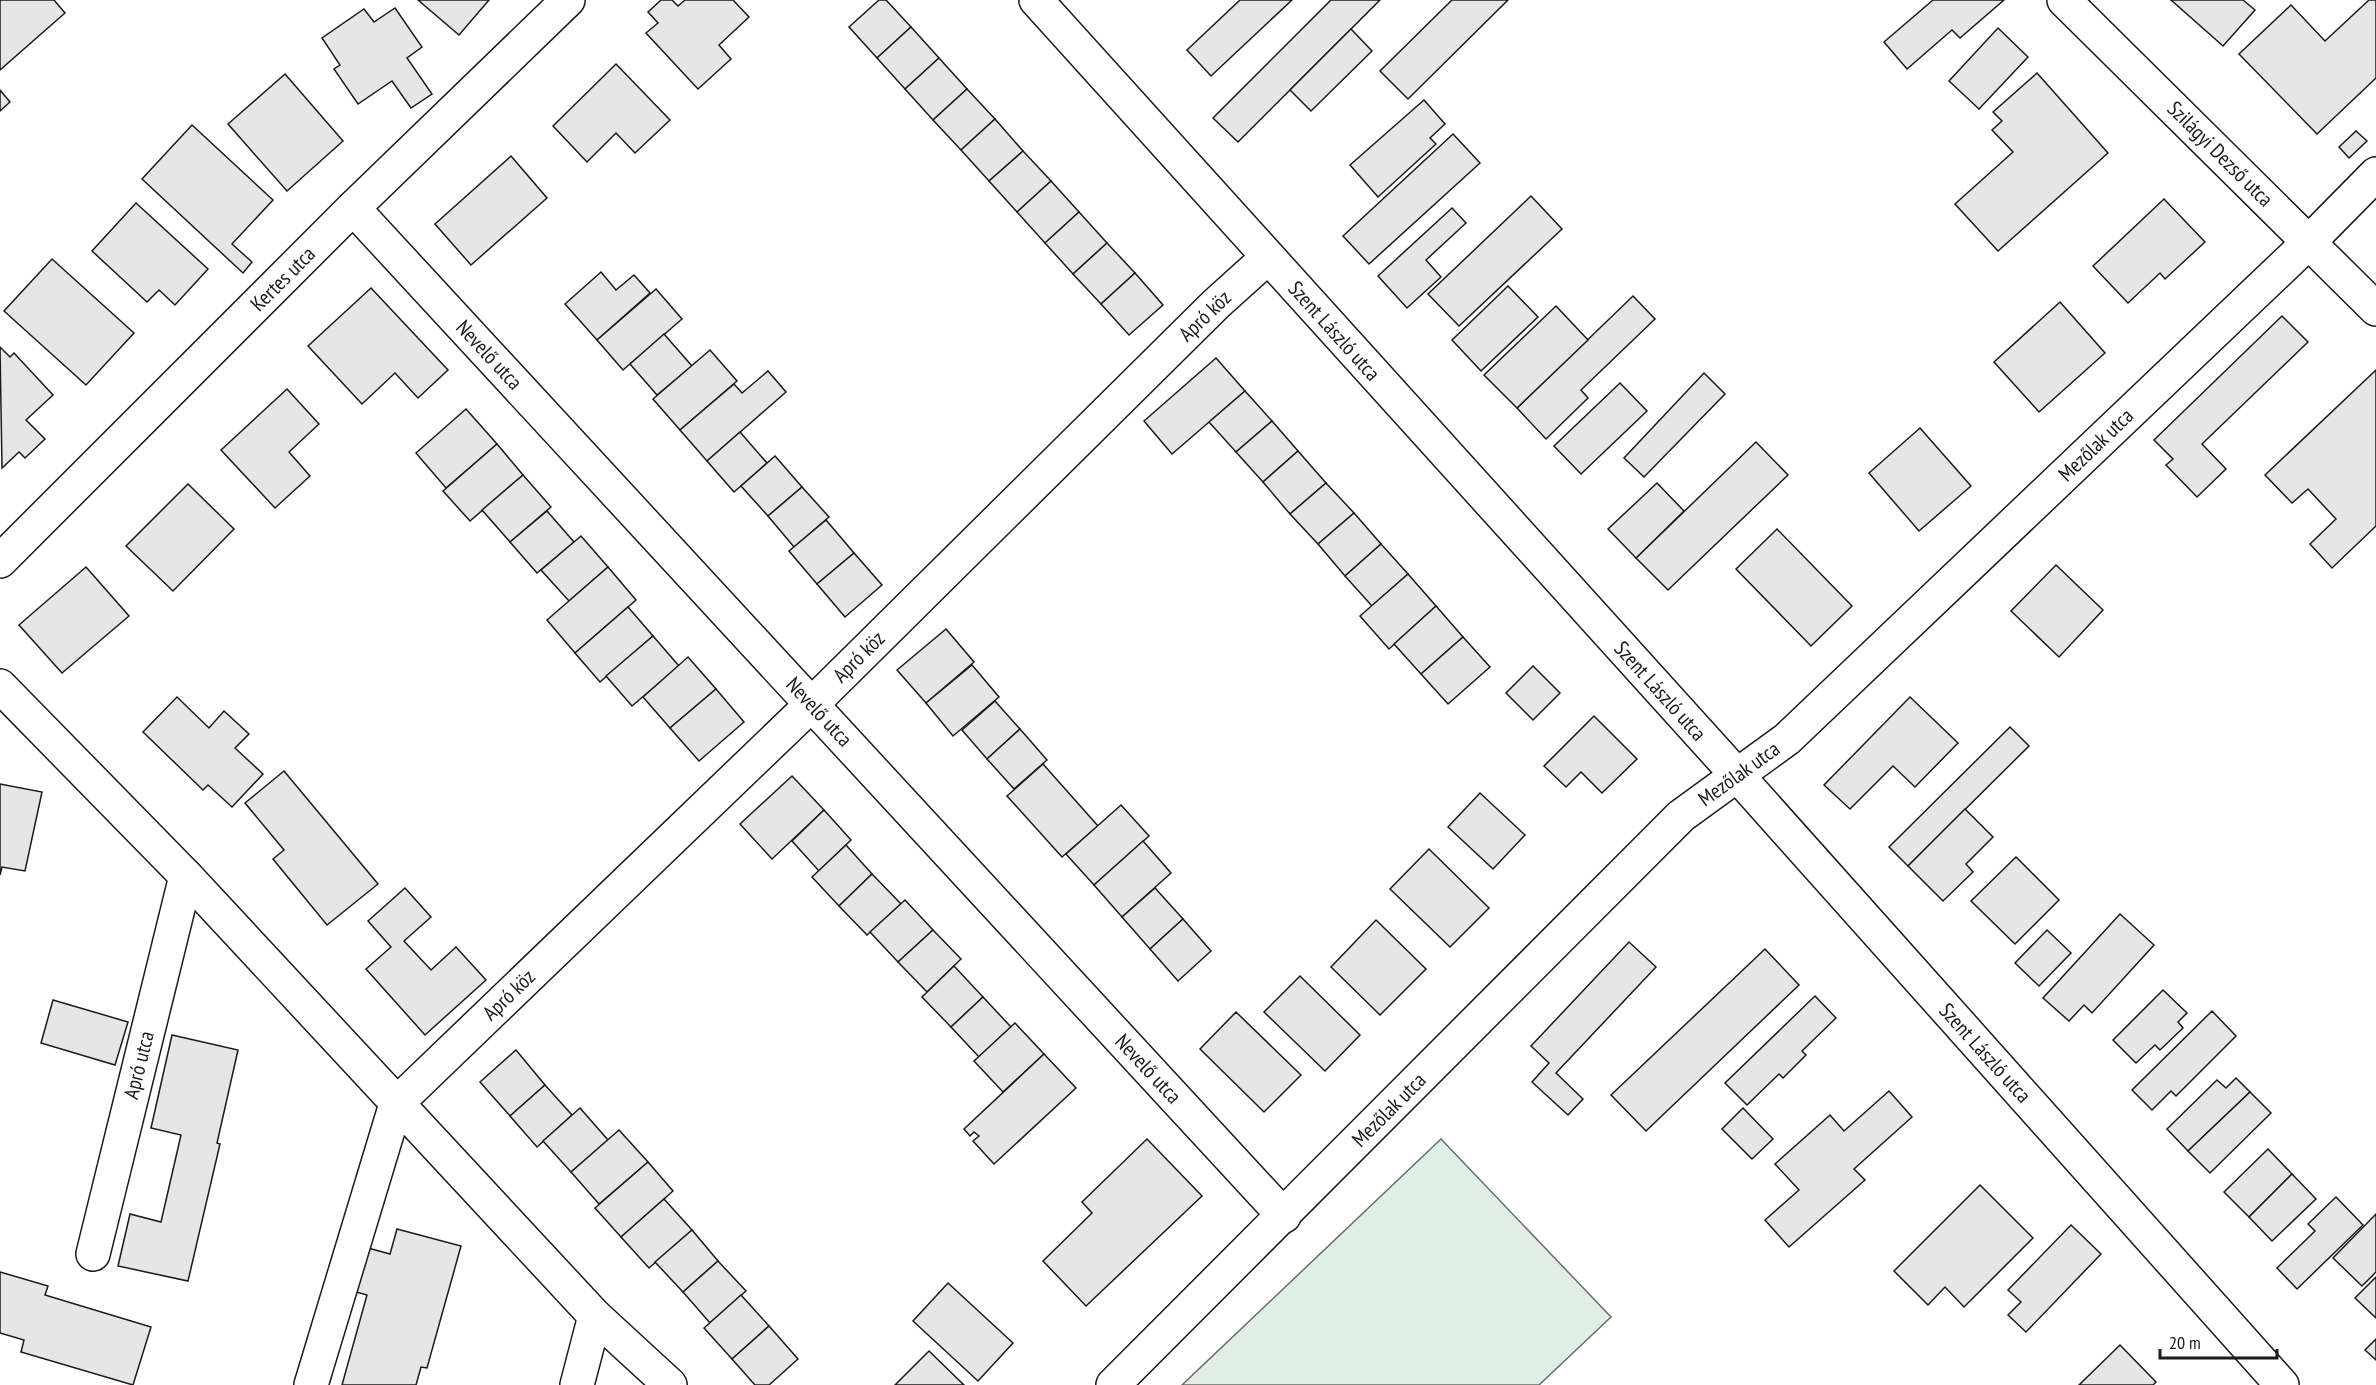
<svg xmlns="http://www.w3.org/2000/svg" width="2376" height="1385" font-family="'PT Sans Narrow',sans-serif">
  <rect width="100%" height="100%" fill="#fff"/>
  <path fill="#e0efe3" stroke="#6a6a6a" stroke-width="1.5" d="M 1441,1139 L 1611,1317 L 1539,1385 L 1182,1385 Z"/>
  <g fill="#e6e6e6" stroke="#1a1a1a" stroke-width="1.5">
    <path d="M 0,0 L 54,0 L 65,13 L 0,70 Z"/>
    <path d="M 418,0 L 489,0 L 459,35 Z"/>
    <path d="M 661,0 L 672,0 L 678,6 L 685,0 L 733,0 L 749,17 L 719,45 L 731,59 L 698,89 L 646,33 L 658,23 L 648,12 Z"/>
    <path d="M 879,0 L 886,0 L 911,27 L 877,58 L 849,27 Z"/>
    <path d="M 1240,0 L 1292,0 L 1211,76 L 1187,50 Z"/>
    <path d="M 1331,0 L 1380,0 L 1238,142 L 1213,118 Z"/>
    <path d="M 1452,0 L 1508,0 L 1408,99 L 1380,71 Z"/>
    <path d="M 1933,0 L 2004,0 L 1960,38 L 1952,30 L 1907,69 L 1884,42 Z"/>
    <path d="M 2171,0 L 2243,0 L 2255,10 L 2223,46 Z"/>
    <path d="M 2369,0 L 2376,0 L 2376,78 L 2317,134 L 2239,54 L 2291,5 L 2325,41 Z"/>
    <path d="M 395,8 L 422,47 L 407,58 L 432,94 L 411,108 L 392,81 L 358,104 L 334,69 L 340,65 L 322,38 L 364,9 L 374,22 Z"/>
    <path d="M 911,27 L 939,58 L 905,89 L 877,58 Z"/>
    <path d="M 1998,28 L 2028,57 L 1979,109 L 1949,81 Z"/>
    <path d="M 1351,29 L 1372,51 L 1311,111 L 1290,90 Z"/>
    <path d="M 939,58 L 967,89 L 933,120 L 905,89 Z"/>
    <path d="M 616,64 L 670,120 L 635,153 L 616,133 L 587,162 L 553,126 Z"/>
    <path d="M 2037,73 L 2108,153 L 1998,251 L 1955,204 L 2013,152 L 1992,130 L 2002,121 L 1993,112 Z"/>
    <path d="M 285,74 L 343,141 L 287,191 L 228,124 Z"/>
    <path d="M 967,89 L 995,119 L 961,150 L 933,120 Z"/>
    <path d="M 0,90 L 10,102 L 0,111 Z"/>
    <path d="M 1424,100 L 1445,124 L 1430,138 L 1436,144 L 1378,197 L 1350,165 Z"/>
    <path d="M 995,119 L 1023,151 L 989,181 L 961,150 Z"/>
    <path d="M 192,125 L 273,200 L 232,244 L 252,262 L 243,273 L 142,179 Z"/>
    <path d="M 2356,131 L 2367,141 L 2349,158 L 2339,147 Z"/>
    <path d="M 1453,134 L 1480,163 L 1369,264 L 1343,236 Z"/>
    <path d="M 1023,151 L 1051,181 L 1017,212 L 989,181 Z"/>
    <path d="M 511,156 L 547,198 L 471,265 L 435,224 Z"/>
    <path d="M 1051,181 L 1079,212 L 1045,243 L 1017,212 Z"/>
    <path d="M 1531,196 L 1562,229 L 1459,326 L 1428,294 Z"/>
    <path d="M 2164,199 L 2205,242 L 2165,279 L 2160,273 L 2128,303 L 2093,266 Z"/>
    <path d="M 136,203 L 208,269 L 175,305 L 159,290 L 147,302 L 92,251 Z"/>
    <path d="M 1452,208 L 1466,223 L 1426,260 L 1441,277 L 1407,308 L 1378,276 Z"/>
    <path d="M 1079,212 L 1107,243 L 1073,274 L 1045,243 Z"/>
    <path d="M 1107,243 L 1135,273 L 1101,304 L 1073,274 Z"/>
    <path d="M 52,259 L 134,333 L 86,385 L 4,311 Z"/>
    <path d="M 601,272 L 616,290 L 634,275 L 650,293 L 597,340 L 565,304 Z"/>
    <path d="M 1135,273 L 1163,305 L 1129,335 L 1101,304 Z"/>
    <path d="M 1508,286 L 1538,317 L 1481,371 L 1452,340 Z"/>
    <path d="M 371,288 L 448,370 L 418,398 L 395,373 L 362,404 L 308,346 Z"/>
    <path d="M 656,289 L 682,319 L 623,370 L 597,340 Z"/>
    <path d="M 1633,296 L 1655,319 L 1581,390 L 1588,398 L 1546,439 L 1517,408 Z"/>
    <path d="M 2060,302 L 2105,353 L 2039,412 L 1994,362 Z"/>
    <path d="M 1556,306 L 1588,340 L 1517,408 L 1484,375 Z"/>
    <path d="M 2282,316 L 2308,342 L 2202,444 L 2226,469 L 2197,497 L 2166,465 L 2173,459 L 2154,440 Z"/>
    <path d="M 664,334 L 692,366 L 657,395 L 630,364 Z"/>
    <path d="M 0,347 L 10,357 L 14,353 L 53,395 L 26,420 L 45,439 L 25,458 L 19,452 L 2,468 Z"/>
    <path d="M 710,350 L 737,381 L 680,430 L 653,399 Z"/>
    <path d="M 1216,358 L 1245,391 L 1172,454 L 1144,421 Z"/>
    <path d="M 2376,370 L 2376,526 L 2332,568 L 2310,544 L 2336,519 L 2308,489 L 2292,503 L 2265,475 Z"/>
    <path d="M 768,371 L 786,392 L 707,461 L 680,430 L 734,384 L 742,393 Z"/>
    <path d="M 1704,373 L 1725,394 L 1644,477 L 1624,458 Z"/>
    <path d="M 1620,383 L 1647,411 L 1581,474 L 1554,446 Z"/>
    <path d="M 287,389 L 319,424 L 289,452 L 310,476 L 275,508 L 221,450 Z"/>
    <path d="M 1245,391 L 1272,421 L 1236,452 L 1209,422 Z"/>
    <path d="M 466,409 L 497,444 L 446,488 L 416,453 Z"/>
    <path d="M 1272,421 L 1298,451 L 1263,482 L 1236,452 Z"/>
    <path d="M 1920,428 L 1971,486 L 1919,531 L 1869,473 Z"/>
    <path d="M 740,432 L 767,463 L 734,492 L 707,461 Z"/>
    <path d="M 1756,442 L 1788,475 L 1668,590 L 1636,558 Z"/>
    <path d="M 497,444 L 523,475 L 470,521 L 443,491 Z"/>
    <path d="M 1298,451 L 1326,483 L 1290,514 L 1263,482 Z"/>
    <path d="M 775,456 L 802,487 L 768,516 L 741,486 Z"/>
    <path d="M 523,475 L 551,507 L 510,542 L 482,510 Z"/>
    <path d="M 1326,483 L 1354,513 L 1318,544 L 1290,514 Z"/>
    <path d="M 1657,483 L 1684,511 L 1636,558 L 1608,529 Z"/>
    <path d="M 188,484 L 234,529 L 173,591 L 126,546 Z"/>
    <path d="M 802,487 L 829,517 L 794,547 L 768,516 Z"/>
    <path d="M 547,511 L 574,542 L 537,573 L 510,542 Z"/>
    <path d="M 1354,513 L 1381,544 L 1345,576 L 1318,544 Z"/>
    <path d="M 826,520 L 854,553 L 817,584 L 789,551 Z"/>
    <path d="M 1777,529 L 1852,606 L 1811,646 L 1736,569 Z"/>
    <path d="M 581,536 L 608,567 L 569,601 L 541,570 Z"/>
    <path d="M 1381,544 L 1408,574 L 1372,606 L 1345,576 Z"/>
    <path d="M 854,553 L 882,585 L 845,617 L 817,584 Z"/>
    <path d="M 2056,565 L 2103,610 L 2059,657 L 2011,611 Z"/>
    <path d="M 86,567 L 129,616 L 62,673 L 19,625 Z"/>
    <path d="M 608,567 L 636,600 L 575,653 L 547,620 Z"/>
    <path d="M 1408,574 L 1436,606 L 1389,649 L 1360,616 Z"/>
    <path d="M 1436,606 L 1463,637 L 1421,674 L 1394,644 Z"/>
    <path d="M 628,607 L 653,636 L 600,682 L 575,653 Z"/>
    <path d="M 946,629 L 974,662 L 926,703 L 897,670 Z"/>
    <path d="M 653,636 L 679,666 L 632,706 L 606,676 Z"/>
    <path d="M 1463,637 L 1490,667 L 1448,704 L 1421,674 Z"/>
    <path d="M 688,657 L 716,689 L 670,728 L 643,697 Z"/>
    <path d="M 972,665 L 999,697 L 953,736 L 926,703 Z"/>
    <path d="M 1533,666 L 1560,693 L 1533,720 L 1506,693 Z"/>
    <path d="M 716,689 L 744,722 L 699,761 L 670,728 Z"/>
    <path d="M 177,697 L 209,728 L 224,711 L 249,734 L 235,748 L 263,774 L 232,807 L 208,785 L 203,790 L 143,732 Z"/>
    <path d="M 1910,697 L 1958,743 L 1915,787 L 1893,766 L 1850,809 L 1824,785 Z"/>
    <path d="M 995,701 L 1020,729 L 987,759 L 962,730 Z"/>
    <path d="M 1594,716 L 1637,759 L 1602,793 L 1581,772 L 1566,787 L 1544,766 Z"/>
    <path d="M 2010,727 L 2029,746 L 1908,866 L 1889,847 Z"/>
    <path d="M 1020,729 L 1047,760 L 1014,789 L 987,759 Z"/>
    <path d="M 1043,764 L 1098,826 L 1062,857 L 1007,796 Z"/>
    <path d="M 284,771 L 378,884 L 327,925 L 273,859 L 284,850 L 245,803 Z"/>
    <path d="M 792,776 L 824,810 L 772,859 L 740,824 Z"/>
    <path d="M 0,784 L 42,792 L 25,871 L 2,867 L 0,875 Z"/>
    <path d="M 1480,793 L 1525,835 L 1493,869 L 1448,827 Z"/>
    <path d="M 1121,805 L 1149,836 L 1094,885 L 1066,854 Z"/>
    <path d="M 1965,809 L 1993,837 L 1966,864 L 1973,872 L 1943,901 L 1908,866 Z"/>
    <path d="M 824,810 L 851,840 L 819,871 L 792,841 Z"/>
    <path d="M 1143,841 L 1171,873 L 1122,917 L 1094,885 Z"/>
    <path d="M 846,845 L 872,874 L 839,906 L 812,877 Z"/>
    <path d="M 1429,849 L 1489,908 L 1450,947 L 1390,889 Z"/>
    <path d="M 2016,857 L 2059,900 L 2015,944 L 1971,901 Z"/>
    <path d="M 872,874 L 901,904 L 867,935 L 839,906 Z"/>
    <path d="M 405,888 L 431,917 L 404,941 L 431,970 L 456,947 L 486,980 L 425,1035 L 366,969 L 391,947 L 368,921 Z"/>
    <path d="M 1155,888 L 1183,919 L 1150,949 L 1122,917 Z"/>
    <path d="M 905,900 L 933,930 L 898,962 L 870,932 Z"/>
    <path d="M 2120,914 L 2154,945 L 2092,1013 L 2084,1005 L 2069,1021 L 2043,998 Z"/>
    <path d="M 1183,919 L 1211,951 L 1178,981 L 1150,949 Z"/>
    <path d="M 1376,920 L 1426,969 L 1380,1015 L 1331,967 Z"/>
    <path d="M 933,930 L 961,959 L 927,992 L 898,962 Z"/>
    <path d="M 2047,930 L 2071,953 L 2039,986 L 2015,963 Z"/>
    <path d="M 1629,942 L 1656,967 L 1556,1073 L 1583,1099 L 1568,1115 L 1532,1082 L 1549,1063 L 1531,1046 Z"/>
    <path d="M 1765,949 L 1799,985 L 1646,1131 L 1611,1095 Z"/>
    <path d="M 954,966 L 983,997 L 951,1027 L 922,997 Z"/>
    <path d="M 1300,976 L 1360,1035 L 1325,1071 L 1264,1012 Z"/>
    <path d="M 2163,990 L 2187,1013 L 2178,1022 L 2183,1028 L 2160,1050 L 2155,1045 L 2136,1063 L 2113,1040 Z"/>
    <path d="M 1815,996 L 1836,1018 L 1802,1051 L 1806,1055 L 1783,1078 L 1779,1074 L 1747,1105 L 1725,1083 Z"/>
    <path d="M 983,997 L 1011,1027 L 979,1057 L 951,1027 Z"/>
    <path d="M 53,1000 L 128,1022 L 115,1065 L 41,1043 Z"/>
    <path d="M 2212,1011 L 2236,1036 L 2176,1096 L 2171,1091 L 2152,1110 L 2132,1090 Z"/>
    <path d="M 1236,1012 L 1301,1075 L 1264,1112 L 1200,1049 Z"/>
    <path d="M 1015,1023 L 1044,1054 L 1003,1092 L 974,1061 Z"/>
    <path d="M 172,1035 L 238,1050 L 217,1143 L 220,1144 L 188,1281 L 118,1266 L 130,1214 L 161,1222 L 181,1135 L 151,1128 Z"/>
    <path d="M 516,1050 L 545,1085 L 510,1116 L 480,1082 Z"/>
    <path d="M 1044,1054 L 1076,1088 L 994,1164 L 973,1141 L 979,1136 L 974,1132 L 970,1136 L 964,1129 Z"/>
    <path d="M 2236,1078 L 2250,1092 L 2188,1151 L 2167,1129 L 2217,1080 L 2226,1088 Z"/>
    <path d="M 545,1085 L 572,1115 L 537,1147 L 510,1116 Z"/>
    <path d="M 1889,1091 L 1912,1117 L 1854,1169 L 1865,1180 L 1789,1247 L 1765,1220 L 1799,1190 L 1775,1164 L 1830,1115 L 1844,1131 Z"/>
    <path d="M 2250,1092 L 2271,1113 L 2210,1173 L 2188,1151 Z"/>
    <path d="M 580,1108 L 608,1140 L 571,1172 L 543,1141 Z"/>
    <path d="M 1743,1108 L 1773,1139 L 1752,1159 L 1722,1129 Z"/>
    <path d="M 619,1130 L 648,1162 L 599,1204 L 571,1172 Z"/>
    <path d="M 1147,1139 L 1202,1196 L 1086,1306 L 1043,1261 L 1092,1213 L 1082,1202 Z"/>
    <path d="M 2268,1149 L 2292,1174 L 2249,1217 L 2224,1192 Z"/>
    <path d="M 648,1162 L 673,1191 L 621,1237 L 595,1208 Z"/>
    <path d="M 2292,1174 L 2316,1199 L 2272,1241 L 2249,1217 Z"/>
    <path d="M 1980,1185 L 2033,1238 L 1964,1307 L 1945,1287 L 1928,1305 L 1894,1271 Z"/>
    <path d="M 2336,1197 L 2363,1225 L 2297,1289 L 2277,1268 L 2315,1231 L 2308,1224 Z"/>
    <path d="M 664,1199 L 692,1230 L 649,1268 L 621,1237 Z"/>
    <path d="M 2376,1214 L 2376,1272 L 2362,1286 L 2333,1258 Z"/>
    <path d="M 2071,1225 L 2101,1254 L 2026,1332 L 2008,1315 L 2021,1302 L 2008,1290 Z"/>
    <path d="M 397,1229 L 461,1246 L 427,1368 L 421,1367 L 416,1385 L 342,1385 L 367,1295 L 356,1292 L 368,1248 L 390,1254 Z"/>
    <path d="M 692,1230 L 718,1261 L 683,1292 L 655,1262 Z"/>
    <path d="M 718,1261 L 746,1291 L 710,1323 L 683,1292 Z"/>
    <path d="M 0,1272 L 48,1286 L 45,1295 L 151,1327 L 133,1385 L 21,1352 L 24,1340 L 0,1333 Z"/>
    <path d="M 2376,1277 L 2376,1318 L 2355,1298 Z"/>
    <path d="M 948,1283 L 1013,1343 L 978,1381 L 913,1321 Z"/>
    <path d="M 741,1295 L 769,1326 L 732,1359 L 704,1328 Z"/>
    <path d="M 769,1326 L 798,1359 L 769,1385 L 755,1385 L 732,1359 Z"/>
    <path d="M 2376,1339 L 2376,1360 L 2365,1350 Z"/>
    <path d="M 2120,1345 L 2156,1382 L 2153,1385 L 2079,1385 Z"/>
    <path d="M 929,1351 L 964,1385 L 895,1385 Z"/>
  </g>
  <g fill="none" stroke-linecap="round" stroke-linejoin="round">
    <defs>
      <g id="minor">
        <path d="M 1036,0 L 1737,775 L 2282,1385"/>
        <path d="M 2064,0 L 2376,309"/>
        <path d="M 353,208 L 1284,1216"/>
        <path d="M 0,561 L 353,208 L 568,0"/>
        <path d="M 0,686 L 186,876 L 595,1316 L 670,1385"/>
        <path d="M 93,1254 L 186,876"/>
        <path d="M 311,1385 L 396,1104 L 812,704 L 1216,304 L 1267,258"/>
        <path d="M 577,1385 L 595,1316"/>
        <path d="M 1113,1385 L 1681,816 L 1787,739 L 2309,242 L 2376,174"/>
      </g>
    </defs>
    <use href="#minor" stroke="#1a1a1a" stroke-width="36"/>
    <use href="#minor" stroke="#fff" stroke-width="33"/>
  </g>
  <g text-anchor="middle" stroke-width="4.5" stroke-linejoin="round" paint-order="stroke">
    <g font-size="21" fill="#1a1a1a" stroke="#fff">
      <text transform="translate(2220 154) rotate(45)" y="7">Szilágyi Dezső utca</text>
      <text transform="translate(283 279) rotate(-45)" y="7">Kertes utca</text>
      <text transform="translate(1205 316) rotate(-44)" y="7">Apró köz</text>
      <text transform="translate(1334 331) rotate(48)" y="7">Szent László utca</text>
      <text transform="translate(489 355) rotate(47)" y="7">Nevelő utca</text>
      <text transform="translate(2096 445) rotate(-44)" y="7">Mezőlak utca</text>
      <text transform="translate(859 657) rotate(-45)" y="7">Apró köz</text>
      <text transform="translate(1660 691) rotate(48)" y="7">Szent László utca</text>
      <text transform="translate(819 712) rotate(47)" y="7">Nevelő utca</text>
      <text transform="translate(1739 774) rotate(-36)" y="7">Mezőlak utca</text>
      <text transform="translate(509 995) rotate(-44)" y="7">Apró köz</text>
      <text transform="translate(1985 1053) rotate(48)" y="7">Szent László utca</text>
      <text transform="translate(139 1065) rotate(-76)" y="7">Apró utca</text>
      <text transform="translate(1148 1069) rotate(47)" y="7">Nevelő utca</text>
      <text transform="translate(1389 1110) rotate(-45)" y="7">Mezőlak utca</text>
    </g>
  </g>
  <path d="M2160 1349v9h117v-9" fill="none" stroke="#1a1a1a" stroke-width="3"/>
  <text x="2169" y="1349" font-size="18" fill="#1a1a1a" stroke="#ffffff" stroke-width="4.5" paint-order="stroke">20 m</text>
</svg>
